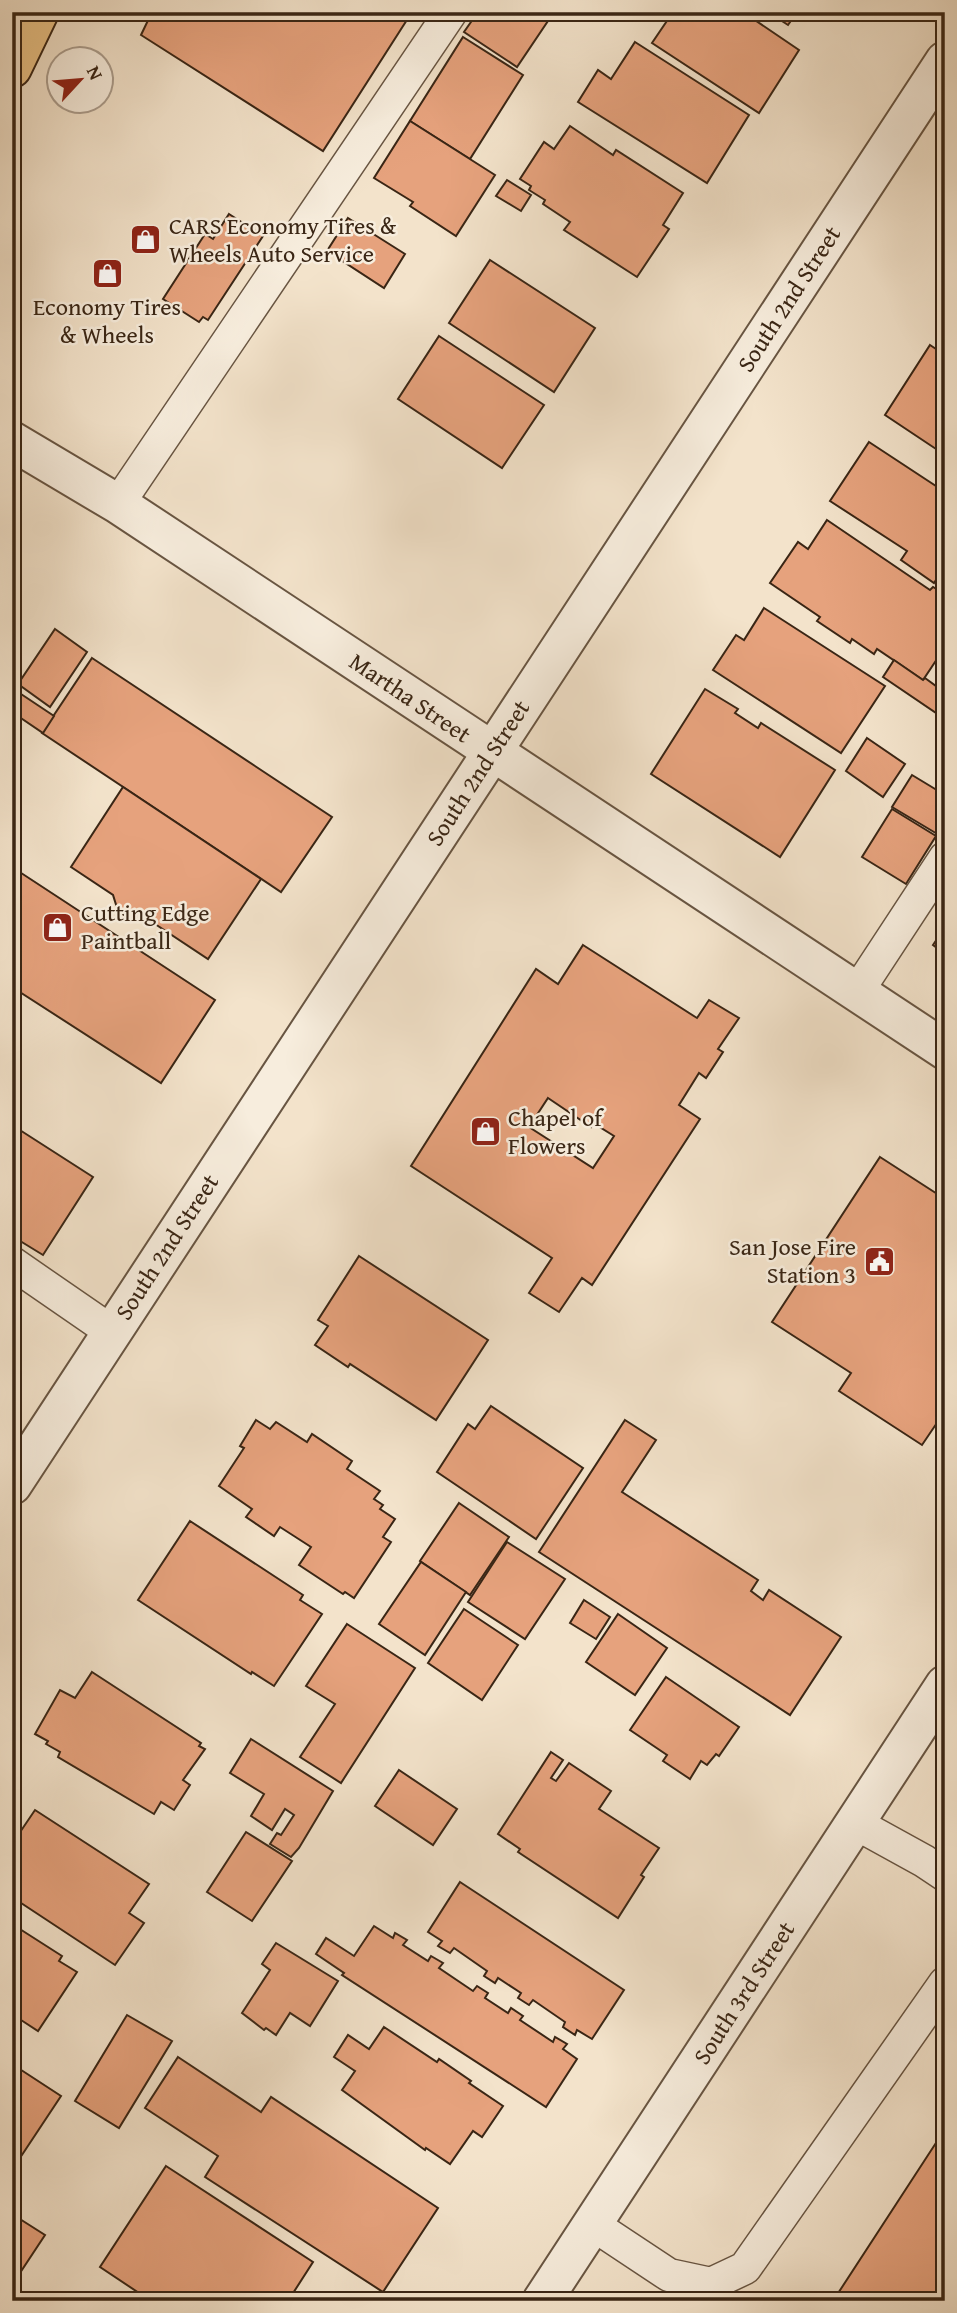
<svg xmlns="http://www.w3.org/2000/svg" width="957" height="2313" font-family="'Gentium Book Plus',serif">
  <rect width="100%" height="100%" fill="#f3e3cb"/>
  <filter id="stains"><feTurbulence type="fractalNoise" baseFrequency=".00286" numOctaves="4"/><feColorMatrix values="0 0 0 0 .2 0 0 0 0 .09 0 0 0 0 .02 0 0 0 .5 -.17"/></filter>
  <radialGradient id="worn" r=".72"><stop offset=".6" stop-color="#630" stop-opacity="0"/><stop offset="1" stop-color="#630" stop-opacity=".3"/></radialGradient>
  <g fill="#e6a27d" stroke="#3a2615" stroke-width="2" fill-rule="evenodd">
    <path d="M 152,12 L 412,12 L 323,151 L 141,35 Z"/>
    <path d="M 478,12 L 554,12 L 517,67 L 464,32 Z"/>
    <path d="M 673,12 L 743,12 L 799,50 L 759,113 L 652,43 Z"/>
    <path d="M 768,12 L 797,12 L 788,25 Z"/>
    <path d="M 463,37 L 523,75 L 470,159 L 410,121 Z"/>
    <path d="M 635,42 L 749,115 L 707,183 L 578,102 L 598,70 L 611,79 Z"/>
    <path d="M 410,121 L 495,175 L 456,236 L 410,206 L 413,202 L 374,178 Z"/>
    <path d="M 570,126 L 613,155 L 616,150 L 683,193 L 663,225 L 669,229 L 637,277 L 564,230 L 570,222 L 543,204 L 545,200 L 529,190 L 531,186 L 520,179 L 544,142 L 554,149 Z"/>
    <path d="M 507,180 L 531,195 L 521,211 L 496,196 Z"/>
    <path d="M 229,214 L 263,236 L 208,320 L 203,317 L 199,322 L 163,299 L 205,234 L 213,239 Z"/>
    <path d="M 348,218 L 405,254 L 384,288 L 327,251 Z"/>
    <path d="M 490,260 L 595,328 L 554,392 L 449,323 Z"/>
    <path d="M 439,336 L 544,405 L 502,468 L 398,399 Z"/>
    <path d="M 930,345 L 945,355 L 945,455 L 885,415 Z"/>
    <path d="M 869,442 L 945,492 L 945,566 L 934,583 L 901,560 L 907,551 L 830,501 Z"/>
    <path d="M 827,520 L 930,590 L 933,587 L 945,594 L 945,647 L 923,680 L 877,649 L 874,654 L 852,639 L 850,643 L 817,621 L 820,617 L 770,583 L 798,542 L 808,549 Z"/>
    <path d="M 764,608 L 885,686 L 841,753 L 713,670 L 736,635 L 744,640 Z"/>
    <path d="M 55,629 L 87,652 L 50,707 L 18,684 Z"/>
    <path d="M 92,658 L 332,817 L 281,892 L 42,733 Z"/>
    <path d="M 894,660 L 923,680 L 925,678 L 936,686 L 945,673 L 945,719 L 883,677 Z"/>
    <path d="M 705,689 L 738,709 L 735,713 L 758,728 L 761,723 L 835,770 L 780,857 L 651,774 Z"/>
    <path d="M 21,694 L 54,716 L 43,733 L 12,712 L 12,706 Z"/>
    <path d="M 867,738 L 905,764 L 883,797 L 846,771 Z"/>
    <path d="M 912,775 L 945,795 L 945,825 L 939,835 L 892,807 Z"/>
    <path d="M 123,787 L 261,879 L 208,959 L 149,920 L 135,922 L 118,911 L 113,895 L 71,867 Z"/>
    <path d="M 892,809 L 936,836 L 906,884 L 862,857 Z"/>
    <path d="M 12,867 L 215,1000 L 161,1083 L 12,987 Z"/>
    <path d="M 945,927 L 945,954 L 933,945 Z"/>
    <path d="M 583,945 L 697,1018 L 709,1000 L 739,1018 L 718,1049 L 723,1052 L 706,1078 L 699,1073 L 679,1105 L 700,1119 L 592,1285 L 582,1278 L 559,1312 L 529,1293 L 552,1258 L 411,1166 L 536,969 L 558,984 ZM 548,1098 L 591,1127 L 593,1123 L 614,1136 L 593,1168 L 529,1127 Z"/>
    <path d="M 12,1125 L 93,1177 L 43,1255 L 12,1236 Z"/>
    <path d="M 880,1157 L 945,1199 L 945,1411 L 922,1445 L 839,1391 L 851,1373 L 772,1322 Z"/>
    <path d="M 359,1256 L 488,1340 L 436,1420 L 350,1364 L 348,1367 L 315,1345 L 328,1326 L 318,1320 Z"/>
    <path d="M 491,1406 L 583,1468 L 536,1539 L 437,1472 L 468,1424 L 475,1429 Z"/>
    <path d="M 256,1420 L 270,1429 L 276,1422 L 307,1442 L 312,1434 L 352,1461 L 347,1469 L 380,1491 L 374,1499 L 383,1505 L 380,1509 L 395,1519 L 383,1537 L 391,1542 L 354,1598 L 345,1592 L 343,1594 L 299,1565 L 311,1547 L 280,1527 L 274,1536 L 246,1517 L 252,1509 L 219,1486 L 244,1448 L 240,1446 Z"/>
    <path d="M 625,1420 L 656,1440 L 622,1492 L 758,1580 L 751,1591 L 763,1600 L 769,1590 L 841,1637 L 790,1715 L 539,1552 Z"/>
    <path d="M 459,1503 L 509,1537 L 470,1595 L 420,1561 Z"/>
    <path d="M 190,1521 L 303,1595 L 300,1600 L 322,1614 L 274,1686 L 252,1672 L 251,1674 L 138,1600 Z"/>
    <path d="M 507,1542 L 565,1579 L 525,1639 L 468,1602 Z"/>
    <path d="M 421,1562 L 466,1592 L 425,1655 L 379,1624 Z"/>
    <path d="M 584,1600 L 610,1617 L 596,1639 L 570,1623 Z"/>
    <path d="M 464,1609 L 518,1645 L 482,1700 L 428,1663 Z"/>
    <path d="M 618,1614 L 667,1648 L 635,1695 L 586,1662 Z"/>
    <path d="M 347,1624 L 415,1668 L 341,1783 L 300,1757 L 335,1704 L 306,1686 Z"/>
    <path d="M 92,1672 L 201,1743 L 199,1746 L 205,1749 L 183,1780 L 190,1785 L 174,1810 L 161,1802 L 154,1814 L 58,1757 L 60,1752 L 46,1744 L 48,1741 L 35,1734 L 60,1690 L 75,1698 Z"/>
    <path d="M 666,1677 L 739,1727 L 719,1756 L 716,1754 L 707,1765 L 701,1761 L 690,1779 L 663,1761 L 667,1755 L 630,1730 Z"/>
    <path d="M 251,1739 L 333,1791 L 299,1848 L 291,1857 L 270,1844 L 277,1833 L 281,1835 L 294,1815 L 285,1809 L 272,1830 L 251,1816 L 264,1794 L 230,1773 Z"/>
    <path d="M 551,1752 L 563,1760 L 551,1778 L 556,1781 L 569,1763 L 611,1791 L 599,1809 L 659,1848 L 641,1875 L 644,1877 L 618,1918 L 518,1852 L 520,1849 L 498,1834 Z"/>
    <path d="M 399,1770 L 457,1809 L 433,1845 L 375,1806 Z"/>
    <path d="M 35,1810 L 149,1884 L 129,1913 L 144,1923 L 115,1965 L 12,1897 L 12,1844 Z"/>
    <path d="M 246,1832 L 292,1861 L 252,1921 L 207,1892 Z"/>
    <path d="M 460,1882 L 624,1990 L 592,2039 L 577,2030 L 575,2035 L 563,2027 L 565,2022 L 533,2000 L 529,2005 L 518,1998 L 521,1993 L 498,1978 L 495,1983 L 484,1976 L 487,1971 L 454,1948 L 450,1953 L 438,1946 L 442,1941 L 428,1932 Z"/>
    <path d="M 12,1924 L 62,1956 L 59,1961 L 77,1972 L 38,2031 L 21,2020 L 18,2024 L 12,2021 Z"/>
    <path d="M 374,1926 L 393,1938 L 395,1933 L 407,1940 L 403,1945 L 428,1961 L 431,1956 L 443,1963 L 439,1968 L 473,1991 L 477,1986 L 488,1993 L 485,1998 L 508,2013 L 511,2008 L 523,2016 L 520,2020 L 553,2042 L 555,2037 L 567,2044 L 563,2049 L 577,2059 L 546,2107 L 342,1975 L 344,1973 L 316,1954 L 326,1938 L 354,1956 Z"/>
    <path d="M 276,1943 L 338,1981 L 310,2026 L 290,2013 L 276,2035 L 266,2028 L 264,2030 L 242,2013 L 270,1970 L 262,1964 Z"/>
    <path d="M 127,2015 L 172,2041 L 119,2128 L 75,2101 Z"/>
    <path d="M 384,2027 L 437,2062 L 439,2059 L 471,2081 L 469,2083 L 503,2106 L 482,2137 L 473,2131 L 450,2164 L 426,2148 L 425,2150 L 342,2090 L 355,2071 L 334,2057 L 348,2035 L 369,2049 Z"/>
    <path d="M 178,2057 L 261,2112 L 271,2097 L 438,2208 L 383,2292 L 205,2177 L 218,2156 L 145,2108 Z"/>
    <path d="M 12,2064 L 61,2096 L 12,2170 Z"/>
    <path d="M 945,2129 L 945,2301 L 833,2301 Z"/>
    <path d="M 166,2166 L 313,2262 L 288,2301 L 151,2301 L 100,2267 Z"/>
    <path d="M 12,2214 L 45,2235 L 12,2285 Z"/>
  </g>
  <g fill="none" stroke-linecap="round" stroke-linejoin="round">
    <defs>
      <g id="service">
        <path d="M 118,504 L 451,12"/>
        <path d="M 857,992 L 945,858"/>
        <path d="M 12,1263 L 112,1332"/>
        <path d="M 855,1823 L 924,1861 L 945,1875"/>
        <path d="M 592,2224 L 669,2275 L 711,2284 L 745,2268 L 945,1983"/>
      </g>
      <path id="minor" d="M 12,441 L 118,504 L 945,1050"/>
      <g id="tertiary">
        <path d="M 12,1485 L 945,61"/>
        <path d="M 542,2301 L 945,1685"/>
      </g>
      <path id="primary" d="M 12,68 L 39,12"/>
    </defs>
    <use href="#service" stroke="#685542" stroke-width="35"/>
    <use href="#minor" stroke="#685542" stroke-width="42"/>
    <use href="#tertiary" stroke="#685542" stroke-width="42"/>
    <use href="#primary" stroke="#3a2615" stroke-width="42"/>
    <use href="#service" stroke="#f7eddd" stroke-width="32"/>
    <use href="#minor" stroke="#f7eddd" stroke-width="38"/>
    <use href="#tertiary" stroke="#f7eddd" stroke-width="38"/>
    <use href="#primary" stroke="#eac286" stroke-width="38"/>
  </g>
  <defs>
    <symbol id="shop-square" viewBox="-11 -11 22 22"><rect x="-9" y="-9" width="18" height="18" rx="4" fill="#8f2418" stroke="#f7eddd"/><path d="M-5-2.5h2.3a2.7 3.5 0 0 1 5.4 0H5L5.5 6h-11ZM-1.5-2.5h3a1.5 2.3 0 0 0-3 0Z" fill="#fff"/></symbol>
    <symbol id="civic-square" viewBox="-11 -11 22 22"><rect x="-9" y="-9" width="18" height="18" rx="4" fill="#8f2418" stroke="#f7eddd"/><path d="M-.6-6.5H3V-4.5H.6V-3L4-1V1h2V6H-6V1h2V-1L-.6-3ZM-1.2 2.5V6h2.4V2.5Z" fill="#fff"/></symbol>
  </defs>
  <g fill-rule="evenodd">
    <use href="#shop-square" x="128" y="222" width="35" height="35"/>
    <use href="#shop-square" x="90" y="256" width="35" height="35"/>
    <use href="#shop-square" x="40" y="910" width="35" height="35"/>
    <use href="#shop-square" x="468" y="1114" width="35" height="35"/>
    <use href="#civic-square" x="862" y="1244" width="35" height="35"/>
  </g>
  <g text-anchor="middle" stroke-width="5" stroke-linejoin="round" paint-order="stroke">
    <g font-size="24" fill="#3a2615" stroke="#f7eddd" text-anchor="start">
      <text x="169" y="234">CARS Economy Tires &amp;<tspan x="169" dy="28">Wheels Auto Service</tspan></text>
      <text x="107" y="315" text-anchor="middle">Economy Tires<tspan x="107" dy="28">&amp; Wheels</tspan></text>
      <text x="81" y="921">Cutting Edge<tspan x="81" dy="28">Paintball</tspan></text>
      <text x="508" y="1126">Chapel of<tspan x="508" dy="28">Flowers</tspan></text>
      <text x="856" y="1255" text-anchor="end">San Jose Fire<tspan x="856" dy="28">Station 3</tspan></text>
    </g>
    <g font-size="24" fill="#3a2615" stroke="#f7eddd">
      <text transform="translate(789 299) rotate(-57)" y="8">South 2nd Street</text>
      <text transform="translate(410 698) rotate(34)" y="8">Martha Street</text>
      <text transform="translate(478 773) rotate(-57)" y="8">South 2nd Street</text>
      <text transform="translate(167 1247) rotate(-57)" y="8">South 2nd Street</text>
      <text transform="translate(744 1993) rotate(-57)" y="8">South 3rd Street</text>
    </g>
  </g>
  <rect width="957" height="2313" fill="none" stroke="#f3e3cb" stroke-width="42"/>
  <rect x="14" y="14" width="929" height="2285" fill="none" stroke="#3a2615" stroke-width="3.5"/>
  <rect x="21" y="21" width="915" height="2271" fill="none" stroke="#3a2615" stroke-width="2"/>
  <g transform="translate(80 80) rotate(64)"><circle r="33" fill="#f7eddd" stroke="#ab9d8d" stroke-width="2"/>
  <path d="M0-5L12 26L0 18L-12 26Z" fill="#8f2418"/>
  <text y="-10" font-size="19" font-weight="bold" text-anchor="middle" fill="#3a2615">N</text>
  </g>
  <rect width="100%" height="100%" filter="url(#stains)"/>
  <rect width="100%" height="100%" fill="url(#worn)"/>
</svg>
